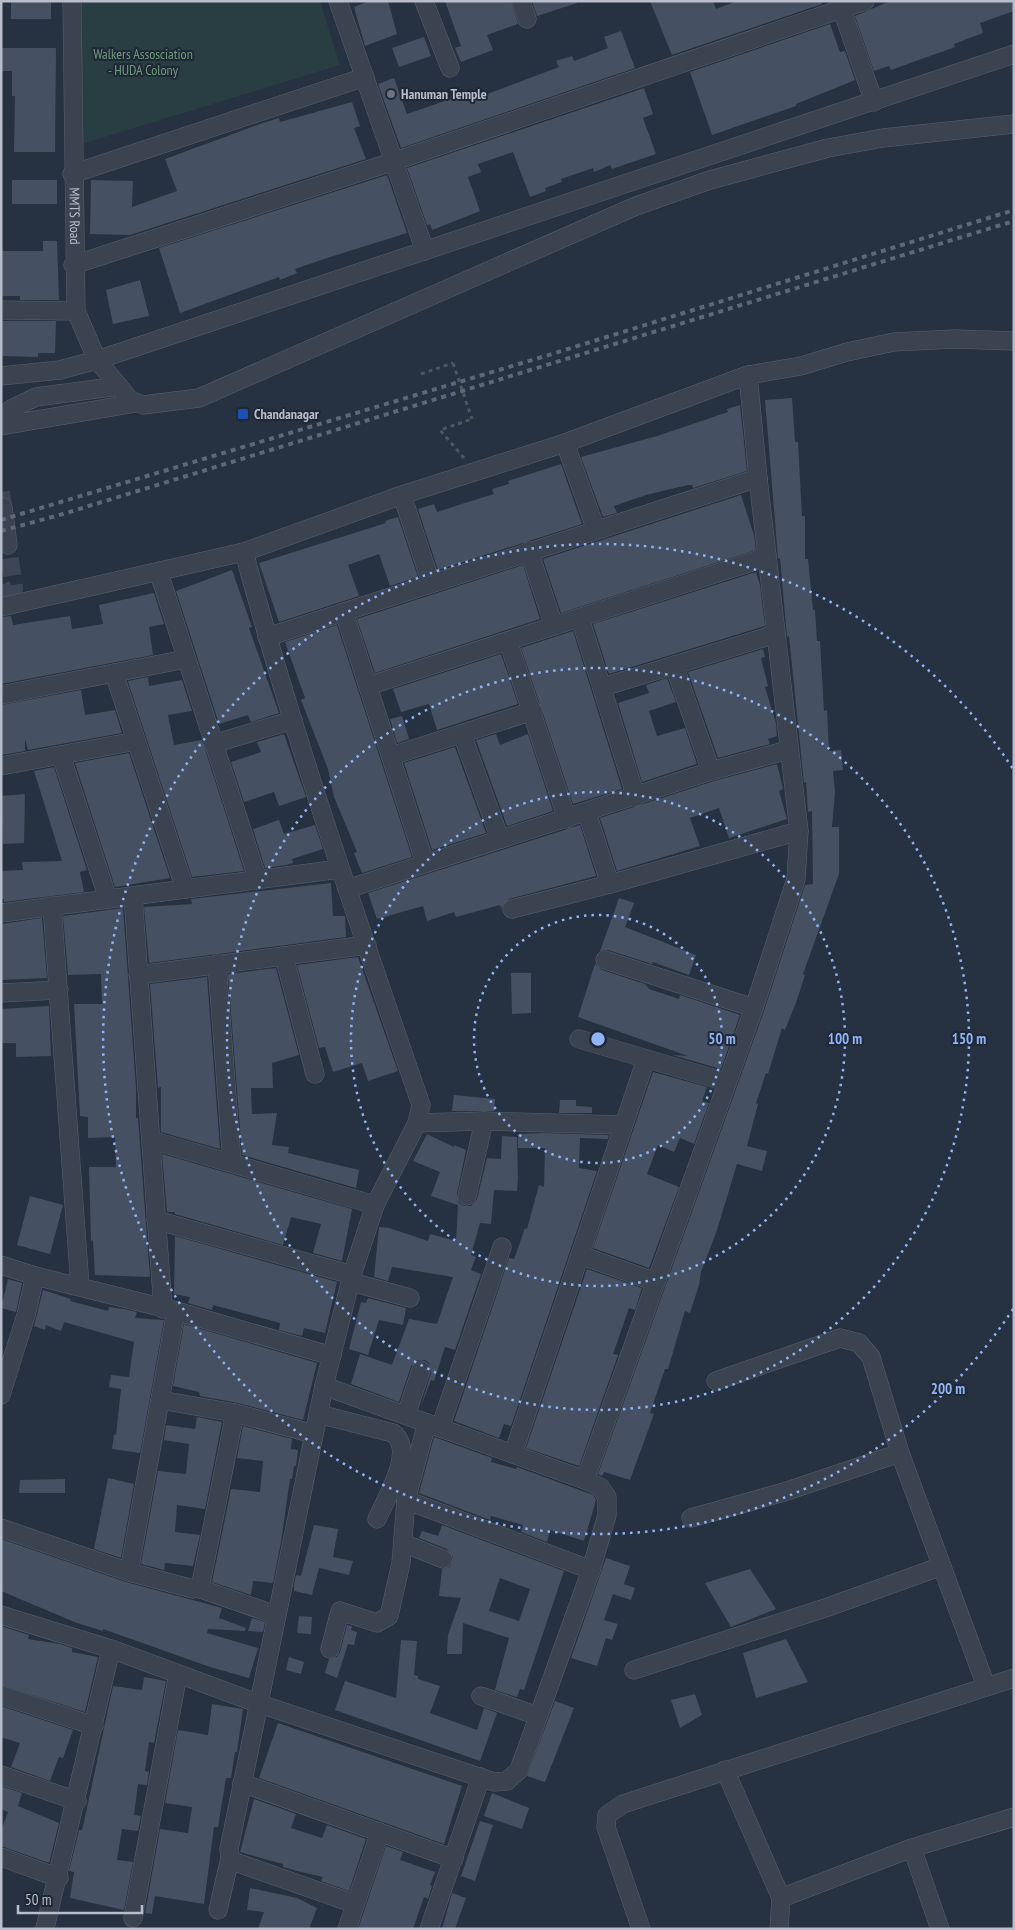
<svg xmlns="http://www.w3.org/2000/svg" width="1015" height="1930" font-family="'PT Sans Narrow',sans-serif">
  <rect width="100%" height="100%" fill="#263141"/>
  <path fill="#283e42" d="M 82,1 L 320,1 L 340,65 L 82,144 Z"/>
  <g fill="#455163" fill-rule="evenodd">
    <rect x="11" y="1" width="40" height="18"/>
    <path d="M 370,1 L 388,1 L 397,34 L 365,46 L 354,7 Z"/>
    <path d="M 445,1 L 511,1 L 518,24 L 487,35 L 493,50 L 461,62 L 455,48 L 461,46 Z"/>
    <path d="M 532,1 L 577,1 L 577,3 L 537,16 Z"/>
    <path d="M 650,1 L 713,1 L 716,9 L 737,1 L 821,1 L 822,4 L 672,55 Z"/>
    <path d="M 890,1 L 1014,1 L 1014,11 L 980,23 L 983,33 L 954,44 L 955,47 L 891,70 L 889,66 L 874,71 L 855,16 Z"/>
    <path d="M 830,24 L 840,52 L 845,51 L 855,80 L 796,104 L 796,106 L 712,135 L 690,72 Z"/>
    <path d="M 621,31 L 635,68 L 401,148 L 378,84 L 394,78 L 407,114 L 479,89 L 482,96 L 559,67 L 556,61 L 572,56 L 574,61 L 608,48 L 604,37 Z"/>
    <path d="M 424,37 L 431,56 L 399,67 L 392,48 Z"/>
    <path d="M 1,48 L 56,48 L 55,152 L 14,152 L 15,96 L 12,96 L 12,71 L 1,71 Z"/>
    <path d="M 644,88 L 653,114 L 643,118 L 656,154 L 612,169 L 610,165 L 594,172 L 593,168 L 561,179 L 562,182 L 545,188 L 546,191 L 530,197 L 513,152 L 478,164 L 481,172 L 468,177 L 480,211 L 432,230 L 430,224 L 427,225 L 407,168 Z"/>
    <path d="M 352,102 L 360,126 L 354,128 L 366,159 L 130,235 L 90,234 L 91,180 L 133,181 L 132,207 L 177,191 L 165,159 L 263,123 L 279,118 L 280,122 Z"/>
    <path d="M 387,175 L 407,233 L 327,258 L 295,269 L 297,273 L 280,280 L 279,277 L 180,313 L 159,248 Z"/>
    <rect x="12" y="180" width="45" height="24"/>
    <path d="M 43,241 L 57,241 L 59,300 L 20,300 L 20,296 L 1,296 L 1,251 L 43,251 Z"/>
    <path d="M 140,280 L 149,316 L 113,324 L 106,290 Z"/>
    <path d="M 1,321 L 56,321 L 55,353 L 38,353 L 38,357 L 1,356 Z"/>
    <path d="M 792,398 L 795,442 L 798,442 L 802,516 L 805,516 L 805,559 L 808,559 L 813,610 L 815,610 L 817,641 L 820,641 L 824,711 L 827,710 L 829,751 L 841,750 L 843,770 L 833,771 L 835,792 L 832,827 L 839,827 L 839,874 L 803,974 L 805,975 L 796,1003 L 785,1030 L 782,1028 L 768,1074 L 766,1073 L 756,1103 L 758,1104 L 747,1146 L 767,1151 L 762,1171 L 737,1164 L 717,1230 L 701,1272 L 699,1285 L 690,1313 L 685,1311 L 668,1369 L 665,1369 L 650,1413 L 654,1414 L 630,1480 L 604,1472 L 602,1476 L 598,1474 L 764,1011 L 805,885 L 813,884 L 812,811 L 808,812 L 806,782 L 804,783 L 789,636 L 787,637 L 780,558 L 778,559 L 777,546 L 765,400 Z"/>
    <path d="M 740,405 L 747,471 L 693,488 L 692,485 L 688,485 L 646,495 L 614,506 L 617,513 L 603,517 L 581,457 L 657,436 L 728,412 L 727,409 Z"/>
    <path d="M 561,464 L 582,524 L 438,570 L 418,509 L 434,504 L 437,512 L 465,503 L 494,494 L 492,489 L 509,484 L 508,481 Z"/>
    <path d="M 741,495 L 754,535 L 756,550 L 561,613 L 543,559 Z"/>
    <path d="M 398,517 L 418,577 L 390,586 L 379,554 L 348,565 L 359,596 L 279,622 L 259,563 L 386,523 L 385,521 Z"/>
    <path d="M 523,565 L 540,619 L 375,673 L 357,619 Z"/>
    <path d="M 232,570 L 252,627 L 249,628 L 279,713 L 251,722 L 248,715 L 219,724 L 176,591 Z"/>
    <path d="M 756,572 L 760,585 L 765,626 L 609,674 L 593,624 Z"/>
    <path d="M 154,593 L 164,624 L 149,627 L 153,655 L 1,684 L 1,617 L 11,616 L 13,625 L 70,616 L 72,629 L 103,624 L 99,605 Z"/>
    <path d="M 337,625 L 412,857 L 362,873 L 354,853 L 357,852 L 334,797 L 328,769 L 301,700 L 305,698 L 285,642 Z"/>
    <path d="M 573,631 L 622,789 L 573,804 L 521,648 Z"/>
    <path d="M 763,649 L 765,657 L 761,658 L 768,686 L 765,687 L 776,723 L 777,736 L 768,739 L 770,744 L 718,758 L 688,672 Z"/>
    <path d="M 501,654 L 518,704 L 437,730 L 429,704 L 401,712 L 393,689 Z"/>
    <path d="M 148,677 L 149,686 L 182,680 L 192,711 L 168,715 L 174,745 L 202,740 L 244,871 L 192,877 L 129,685 L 128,681 Z"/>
    <path d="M 667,678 L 676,702 L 649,711 L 657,736 L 685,728 L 697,764 L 642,782 L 618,703 L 649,693 L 646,685 Z"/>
    <path d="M 81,690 L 85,715 L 115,710 L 122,733 L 28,750 L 25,739 L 25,751 L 1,755 L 1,705 Z"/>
    <path d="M 402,716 L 409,739 L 397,743 L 390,719 Z"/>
    <path d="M 284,734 L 306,797 L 279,806 L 274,792 L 244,802 L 231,762 L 261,752 L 257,742 Z"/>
    <path d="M 496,734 L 500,745 L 528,734 L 553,811 L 507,826 L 476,740 Z"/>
    <path d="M 455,747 L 486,833 L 432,850 L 404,763 Z"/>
    <path d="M 129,753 L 170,878 L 115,887 L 75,763 Z"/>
    <path d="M 777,764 L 783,789 L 779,791 L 787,819 L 729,838 L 719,808 L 690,818 L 700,846 L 617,871 L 600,818 L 714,781 Z"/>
    <path d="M 54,767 L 87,870 L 80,872 L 84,892 L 4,902 L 4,899 L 1,899 L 1,871 L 23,870 L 22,862 L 62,861 L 34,771 Z"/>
    <path d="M 25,794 L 24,843 L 3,844 L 1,796 Z"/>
    <path d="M 279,820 L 284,834 L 315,825 L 323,849 L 292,859 L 293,863 L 286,865 L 265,868 L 253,829 Z"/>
    <path d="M 580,825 L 596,876 L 509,899 L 501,908 L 500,905 L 456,917 L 454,912 L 427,921 L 423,906 L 377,919 L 368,893 Z"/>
    <path d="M 331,883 L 333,916 L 345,916 L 346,937 L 149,963 L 144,907 L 192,904 L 191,899 Z"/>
    <path d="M 619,898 L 634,903 L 625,927 L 696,955 L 689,975 L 653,962 L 652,964 L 608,950 L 600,951 Z"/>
    <path d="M 123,908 L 136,1088 L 136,1118 L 138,1118 L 150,1277 L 95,1275 L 93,1240 L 91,1241 L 89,1167 L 116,1167 L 115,1137 L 88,1138 L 88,1117 L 80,1116 L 74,1004 L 102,1004 L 101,974 L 68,975 L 63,916 Z"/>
    <path d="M 42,918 L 47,978 L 1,980 L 1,924 Z"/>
    <path d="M 358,957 L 398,1071 L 368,1081 L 362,1063 L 333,1072 L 325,1047 L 319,1048 L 297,965 Z"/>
    <path d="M 595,964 L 602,970 L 645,984 L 649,989 L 679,999 L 680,995 L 740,1015 L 721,1069 L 672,1055 L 688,1056 L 578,1017 Z"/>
    <path d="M 276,968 L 299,1055 L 272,1063 L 273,1088 L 251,1088 L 252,1114 L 277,1113 L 272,1145 L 289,1147 L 288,1153 L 359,1170 L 356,1188 L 242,1155 L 228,974 Z"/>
    <path d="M 511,973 L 531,973 L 531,1013 L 512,1014 Z"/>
    <path d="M 207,977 L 220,1149 L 161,1132 L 161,1087 L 158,1088 L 150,984 Z"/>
    <path d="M 49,1006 L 51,1056 L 16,1057 L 16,1043 L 1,1043 L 1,1009 Z"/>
    <path d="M 653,1072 L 707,1087 L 702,1101 L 709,1103 L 694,1144 L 680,1138 L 674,1152 L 658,1145 L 647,1174 L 679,1187 L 649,1268 L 593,1248 Z"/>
    <path d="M 454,1095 L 495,1099 L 494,1111 L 452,1111 Z"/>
    <path d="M 560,1100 L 576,1100 L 576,1106 L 592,1107 L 592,1113 L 559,1113 Z"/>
    <path d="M 544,1133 L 609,1135 L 608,1139 L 580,1138 L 579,1168 L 597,1171 L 511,1426 L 504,1424 L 499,1438 L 454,1421 L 509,1258 L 514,1259 L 525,1228 L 527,1229 L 539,1185 L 544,1187 L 545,1148 L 518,1148 L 518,1134 Z"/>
    <path d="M 427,1134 L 454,1147 L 454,1145 L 466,1150 L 457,1194 L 459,1203 L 464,1206 L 471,1206 L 477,1199 L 487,1158 L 501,1159 L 502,1136 L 517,1137 L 518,1178 L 517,1191 L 494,1190 L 491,1224 L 480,1223 L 471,1255 L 476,1257 L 471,1270 L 481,1274 L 455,1350 L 445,1347 L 434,1381 L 431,1380 L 420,1409 L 431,1373 L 429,1363 L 425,1360 L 418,1360 L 411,1366 L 399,1402 L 351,1384 L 360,1354 L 392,1365 L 409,1319 L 437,1324 L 453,1277 L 392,1267 L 388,1281 L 374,1277 L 379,1227 L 389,1228 L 428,1241 L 430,1234 L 456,1241 L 458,1205 L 431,1196 L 440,1172 L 413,1161 Z"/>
    <path d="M 162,1154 L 352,1209 L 342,1261 L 313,1253 L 321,1224 L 291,1217 L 283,1245 L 175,1214 L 175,1212 L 167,1212 Z"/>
    <path d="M 30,1196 L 63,1205 L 50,1254 L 17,1245 Z"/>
    <path d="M 175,1236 L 337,1282 L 325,1333 L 304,1328 L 302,1336 L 279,1330 L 280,1323 L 213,1305 L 212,1310 L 188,1303 L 190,1297 L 174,1294 Z"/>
    <path d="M 587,1269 L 642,1288 L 635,1310 L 629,1308 L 613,1354 L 618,1355 L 579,1466 L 526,1448 Z"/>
    <path d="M 8,1279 L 22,1283 L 16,1312 L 1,1308 Z"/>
    <path d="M 43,1290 L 71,1299 L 70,1301 L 108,1311 L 109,1307 L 124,1309 L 137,1312 L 135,1318 L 164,1320 L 140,1453 L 112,1449 L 114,1434 L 116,1435 L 121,1389 L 109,1387 L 111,1375 L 129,1377 L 134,1342 L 64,1322 L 61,1331 L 46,1325 L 45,1330 L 34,1326 Z"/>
    <path d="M 368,1298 L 406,1308 L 403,1325 L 379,1320 L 368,1355 L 349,1349 L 361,1302 L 366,1303 Z"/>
    <path d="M 184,1324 L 317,1363 L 303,1420 L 238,1403 L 200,1396 L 199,1392 L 173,1386 Z"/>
    <path d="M 197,1417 L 222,1422 L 205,1509 L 177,1505 L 175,1532 L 200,1535 L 193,1566 L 165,1563 L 164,1570 L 141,1564 L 158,1471 L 186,1474 L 189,1444 L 164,1440 L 166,1425 L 195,1429 Z"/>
    <path d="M 243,1426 L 292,1439 L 291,1449 L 298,1450 L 296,1466 L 294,1466 L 292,1479 L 290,1479 L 281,1542 L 273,1583 L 253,1581 L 251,1595 L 212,1582 L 231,1489 L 260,1492 L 263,1461 L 237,1458 Z"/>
    <path d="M 434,1437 L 492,1458 L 491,1462 L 516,1469 L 517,1467 L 593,1495 L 596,1500 L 584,1541 L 550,1530 L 547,1542 L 521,1532 L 523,1525 L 491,1516 L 490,1520 L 419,1493 Z"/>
    <path d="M 108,1478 L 134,1484 L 121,1558 L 94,1549 Z"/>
    <path d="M 65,1479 L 65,1493 L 19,1493 L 20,1480 Z"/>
    <path d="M 314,1525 L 338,1529 L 333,1557 L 353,1561 L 349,1575 L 319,1568 L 312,1595 L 294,1591 L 294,1585 L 296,1575 L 301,1576 Z"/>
    <path d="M 442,1525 L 564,1571 L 524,1690 L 520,1689 L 517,1697 L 495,1690 L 509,1638 L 463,1623 L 462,1654 L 447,1654 L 448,1635 L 461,1598 L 439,1596 L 442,1569 L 450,1567 L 453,1557 L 447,1549 L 419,1538 L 422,1531 L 438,1536 ZM 500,1578 L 530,1589 L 519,1621 L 489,1611 Z"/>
    <path d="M 1,1539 L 126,1582 L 222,1608 L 219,1618 L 246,1628 L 245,1631 L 208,1629 L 207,1633 L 258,1648 L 249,1678 L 210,1667 L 103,1629 L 103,1631 L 77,1623 L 1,1591 Z"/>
    <path d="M 606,1558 L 630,1566 L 624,1584 L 635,1588 L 631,1600 L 613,1594 L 604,1620 L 618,1624 L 612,1640 L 606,1638 L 597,1666 L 571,1658 Z"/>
    <path d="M 750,1569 L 776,1609 L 731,1627 L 705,1583 Z"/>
    <path d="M 299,1616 L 312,1617 L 311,1634 L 297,1633 Z"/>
    <path d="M 252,1618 L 265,1622 L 263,1632 L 248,1631 Z"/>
    <path d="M 347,1625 L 352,1626 L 351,1630 L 357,1632 L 354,1645 L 348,1644 L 337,1678 L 325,1673 L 329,1659 L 337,1657 L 340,1652 Z"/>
    <path d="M 1,1626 L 29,1635 L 28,1639 L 60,1644 L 72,1648 L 72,1652 L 98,1657 L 85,1712 L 1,1685 Z"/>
    <path d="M 786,1639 L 808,1682 L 756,1698 L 743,1653 Z"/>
    <path d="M 401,1640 L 417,1641 L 414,1675 L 418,1676 L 418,1679 L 440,1686 L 430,1713 L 477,1730 L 484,1708 L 497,1713 L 480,1761 L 335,1710 L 345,1681 L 396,1698 Z"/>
    <path d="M 289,1657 L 304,1662 L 301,1674 L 286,1670 Z"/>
    <path d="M 144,1677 L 166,1681 L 154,1743 L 149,1742 L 145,1771 L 149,1772 L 147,1785 L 138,1784 L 134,1815 L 141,1816 L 138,1831 L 122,1829 L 117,1860 L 133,1862 L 124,1910 L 70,1898 L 74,1872 L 69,1871 L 79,1830 L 82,1830 L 84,1822 L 113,1686 L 142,1690 Z"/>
    <path d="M 695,1694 L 702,1715 L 680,1728 L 671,1700 Z"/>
    <path d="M 555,1701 L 574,1708 L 545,1782 L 527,1776 Z"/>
    <path d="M 212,1704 L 243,1709 L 237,1752 L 235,1752 L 231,1778 L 226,1778 L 218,1827 L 214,1827 L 204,1904 L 155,1896 L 152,1914 L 145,1913 L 160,1829 L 188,1833 L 192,1807 L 165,1803 L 178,1730 L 208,1735 Z"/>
    <path d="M 1,1706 L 73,1730 L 63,1758 L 59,1757 L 50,1781 L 11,1767 L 20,1743 L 1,1737 Z"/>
    <path d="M 278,1723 L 462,1786 L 444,1844 L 259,1778 Z"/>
    <path d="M 1,1786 L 22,1793 L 18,1806 L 59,1823 L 49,1863 L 1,1846 L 1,1831 L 8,1812 L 1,1809 Z"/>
    <path d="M 492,1793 L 529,1808 L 522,1829 L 484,1816 Z"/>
    <path d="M 254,1799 L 296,1814 L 291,1828 L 322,1838 L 327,1825 L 366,1839 L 349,1891 L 321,1881 L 323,1877 L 297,1871 L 283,1867 L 283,1864 L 240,1852 Z"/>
    <path d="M 480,1821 L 493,1825 L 475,1881 L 461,1876 Z"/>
    <path d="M 386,1846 L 403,1852 L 400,1860 L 435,1872 L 430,1885 L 432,1886 L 428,1899 L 424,1897 L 413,1929 L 358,1929 Z"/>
    <path d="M 250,1888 L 297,1898 L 317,1908 L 309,1929 L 258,1929 L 264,1912 L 247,1910 Z"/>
    <path d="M 452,1893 L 466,1898 L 455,1929 L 442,1929 Z"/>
  </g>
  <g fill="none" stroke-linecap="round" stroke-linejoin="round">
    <g stroke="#3c4656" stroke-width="18" stroke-dasharray="18 9" stroke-linecap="butt">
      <path d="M 1,492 L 3,507"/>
      <path d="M 1,594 L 9,592 L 14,588 L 8,545"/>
    </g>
    <defs>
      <g id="minor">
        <path id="s1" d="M 72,1 L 76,311 L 97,360 L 130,400 L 143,405 L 199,398 L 636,206 L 710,180 L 828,148 L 883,138 L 1014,124"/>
        <path d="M 338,1 L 425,251"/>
        <path d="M 424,1 L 450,68"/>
        <path d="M 521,1 L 527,19"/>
        <path d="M 839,1 L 874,102"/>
        <path d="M 72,174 L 365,77"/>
        <path d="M 73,265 L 395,161 L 865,1"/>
        <path d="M 1,310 L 76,311"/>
        <path d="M 1,376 L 60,370 L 97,360 L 1014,54"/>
        <path d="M 1,422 L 11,409 L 36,397 L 119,386"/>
        <path d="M 1,426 L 136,403"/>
        <path d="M 565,443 L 596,530"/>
        <path d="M 402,495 L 431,583"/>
        <path d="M 3,507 L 8,545"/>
        <path d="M 529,551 L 554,626"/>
        <path d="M 244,552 C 294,739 358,922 421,1105 L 417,1123 L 375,1205 L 352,1275 L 324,1386 L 229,1849 L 230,1858 L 235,1862 L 355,1904"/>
        <path d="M 159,573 L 258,880"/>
        <path d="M 1,607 L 244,552 L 402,495 L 565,443 L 748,375 L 801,366 L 847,352 L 894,342 L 955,339 L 1014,341"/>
        <path d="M 344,612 L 425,863"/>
        <path d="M 580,618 L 636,797"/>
        <path d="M 267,637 L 758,478"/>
        <path d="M 508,641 L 567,819"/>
        <path d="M 674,665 L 711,771"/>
        <path d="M 114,673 L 185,889"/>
        <path d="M 368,686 L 767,557"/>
        <path d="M 603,687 L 776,634"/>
        <path d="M 1,695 L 186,659"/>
        <path d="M 462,734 L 500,839"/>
        <path d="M 213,744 L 293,720"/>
        <path d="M 61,755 L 108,899"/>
        <path d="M 391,756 L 533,711"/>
        <path d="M 1,766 L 136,741"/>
        <path d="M 587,813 L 610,884 L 799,831"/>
        <path d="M 347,889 L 711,771 L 788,750"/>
        <path d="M 133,896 L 163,1309"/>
        <path d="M 52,906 L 80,1286"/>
        <path d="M 512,909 L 610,884"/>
        <path d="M 1,913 L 340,869"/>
        <path d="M 284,956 L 315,1074"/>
        <path d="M 605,960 L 754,1008"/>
        <path d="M 217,964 L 232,1163"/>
        <path d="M 138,975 L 367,945"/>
        <path d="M 1,993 L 59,990"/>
        <path d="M 579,1039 L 726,1082"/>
        <path d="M 417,1123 L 484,1121 L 623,1125"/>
        <path d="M 151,1140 L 375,1205"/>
        <path d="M 467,1196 L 484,1121"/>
        <path d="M 156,1220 L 352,1275"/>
        <path d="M 580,1255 L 656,1282"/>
        <path d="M 1,1265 L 35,1276 L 176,1311 L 332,1356"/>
        <path d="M 351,1282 L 410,1298"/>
        <path d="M 716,1381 L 840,1338 L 859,1343 L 871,1357 L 900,1453 L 986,1686"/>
        <path d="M 1,1395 L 26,1315 L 35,1276"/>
        <path d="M 160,1400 L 235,1413 L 314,1434"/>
        <path d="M 318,1414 L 393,1433 C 416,1450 386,1498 377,1519"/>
        <path d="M 406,1415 L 421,1370"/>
        <path d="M 427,1423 L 406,1500 L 591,1570"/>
        <path d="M 440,1428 L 502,1247"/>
        <path d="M 513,1454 L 646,1059"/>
        <path d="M 585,1480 L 754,1008 L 796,879 L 799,831 L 758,478 L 748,375"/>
        <path d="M 691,1518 L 784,1492 L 900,1453"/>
        <path d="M 1,1528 L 129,1572 L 193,1589 L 198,1588 L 201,1583 L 235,1413"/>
        <path d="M 403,1543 L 443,1559"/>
        <path d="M 129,1572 L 176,1311"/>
        <path d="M 198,1588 L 276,1615"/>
        <path d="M 1,1615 L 111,1649 L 257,1703 L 494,1782 L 507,1781 L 519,1770 L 591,1570 L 607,1515 L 607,1497 L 600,1487 L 585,1480 L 324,1386"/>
        <path d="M 330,1649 L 340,1611 L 377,1623 L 389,1616 L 401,1563 L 406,1500"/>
        <path d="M 634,1670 L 828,1607 L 942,1566"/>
        <path d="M 1,1695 L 94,1726"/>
        <path d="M 481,1696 L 538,1716"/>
        <path d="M 725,1770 L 781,1898 L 779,1929"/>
        <path d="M 1,1775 L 77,1801"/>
        <path d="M 242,1783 L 454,1859"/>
        <path d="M 912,1848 L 940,1929"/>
        <path d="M 1,1857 L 59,1878"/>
        <path d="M 781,1898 L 912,1848 L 1014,1817"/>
        <path d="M 218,1910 L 230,1858"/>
        <path d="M 133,1918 L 178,1674"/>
        <path d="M 45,1928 L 111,1649"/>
        <path d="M 347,1929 L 380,1832"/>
        <path d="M 429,1929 L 481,1777"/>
        <path d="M 641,1929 L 606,1827 L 607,1815 L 623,1804 L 1014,1678"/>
      </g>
    </defs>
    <use href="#minor" stroke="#59616e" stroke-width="19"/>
    <g stroke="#475b5f" stroke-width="3" stroke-dasharray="4 4" stroke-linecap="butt">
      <path d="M 421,374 L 453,363"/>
      <path d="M 464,458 L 440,430 L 472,419"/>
    </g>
    <use href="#minor" stroke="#3b4351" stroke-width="18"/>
    <g stroke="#5d6778" stroke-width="4" stroke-dasharray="5 5" stroke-linecap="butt">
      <path d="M 1,520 L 552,354 L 1014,210"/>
      <path d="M 1,531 L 63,514 L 1014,221"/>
    </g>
    <path stroke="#475b5f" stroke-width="3" stroke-dasharray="4 4" stroke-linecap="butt" d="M 453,363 L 472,419"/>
  </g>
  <g fill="none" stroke="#90b4f7" stroke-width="2.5" stroke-dasharray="2.5 5">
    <circle cx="598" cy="1039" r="124"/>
    <circle cx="598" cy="1039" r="247"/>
    <circle cx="598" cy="1039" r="371"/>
    <path d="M1013 1309A495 495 0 1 1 1013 769"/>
  </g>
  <circle fill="#6b7280" stroke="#1f2836" stroke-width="2" cx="391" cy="94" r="5"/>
  <rect fill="#1a4fb4" stroke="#1f2836" stroke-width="2" x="237" y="408" width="12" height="12" rx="2.5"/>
  <g text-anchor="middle" stroke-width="4" stroke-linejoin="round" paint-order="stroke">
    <g font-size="14" fill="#6f9c7b" stroke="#1f2836">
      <text x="143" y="59">Walkers Assosciation<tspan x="143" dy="16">- HUDA Colony</tspan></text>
    </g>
    <g font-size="14" font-weight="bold" fill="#b8becb" stroke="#1f2836" text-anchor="start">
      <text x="401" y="99">Hanuman Temple</text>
      <text x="254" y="419">Chandanagar</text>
    </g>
    <g font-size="14" fill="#b8becb" stroke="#1f2836">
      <text dy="5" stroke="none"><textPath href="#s1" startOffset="215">MMTS Road</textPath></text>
    </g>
  </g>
  <circle cx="598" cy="1039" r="8" fill="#90b4f7" stroke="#1f2836" stroke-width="2.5"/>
  <g font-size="15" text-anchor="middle" font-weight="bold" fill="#90b4f7" stroke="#1f2836" stroke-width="4" stroke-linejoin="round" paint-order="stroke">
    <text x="722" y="1044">50 m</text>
    <text x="845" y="1044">100 m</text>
    <text x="969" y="1044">150 m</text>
    <text x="948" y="1394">200 m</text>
  </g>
  <rect width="1015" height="1930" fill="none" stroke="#b8becb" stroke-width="5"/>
  <path d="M18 1905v8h124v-8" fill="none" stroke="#b8becb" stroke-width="2.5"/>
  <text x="25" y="1905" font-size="15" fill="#b8becb" stroke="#1f2836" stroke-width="4" paint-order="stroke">50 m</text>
</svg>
